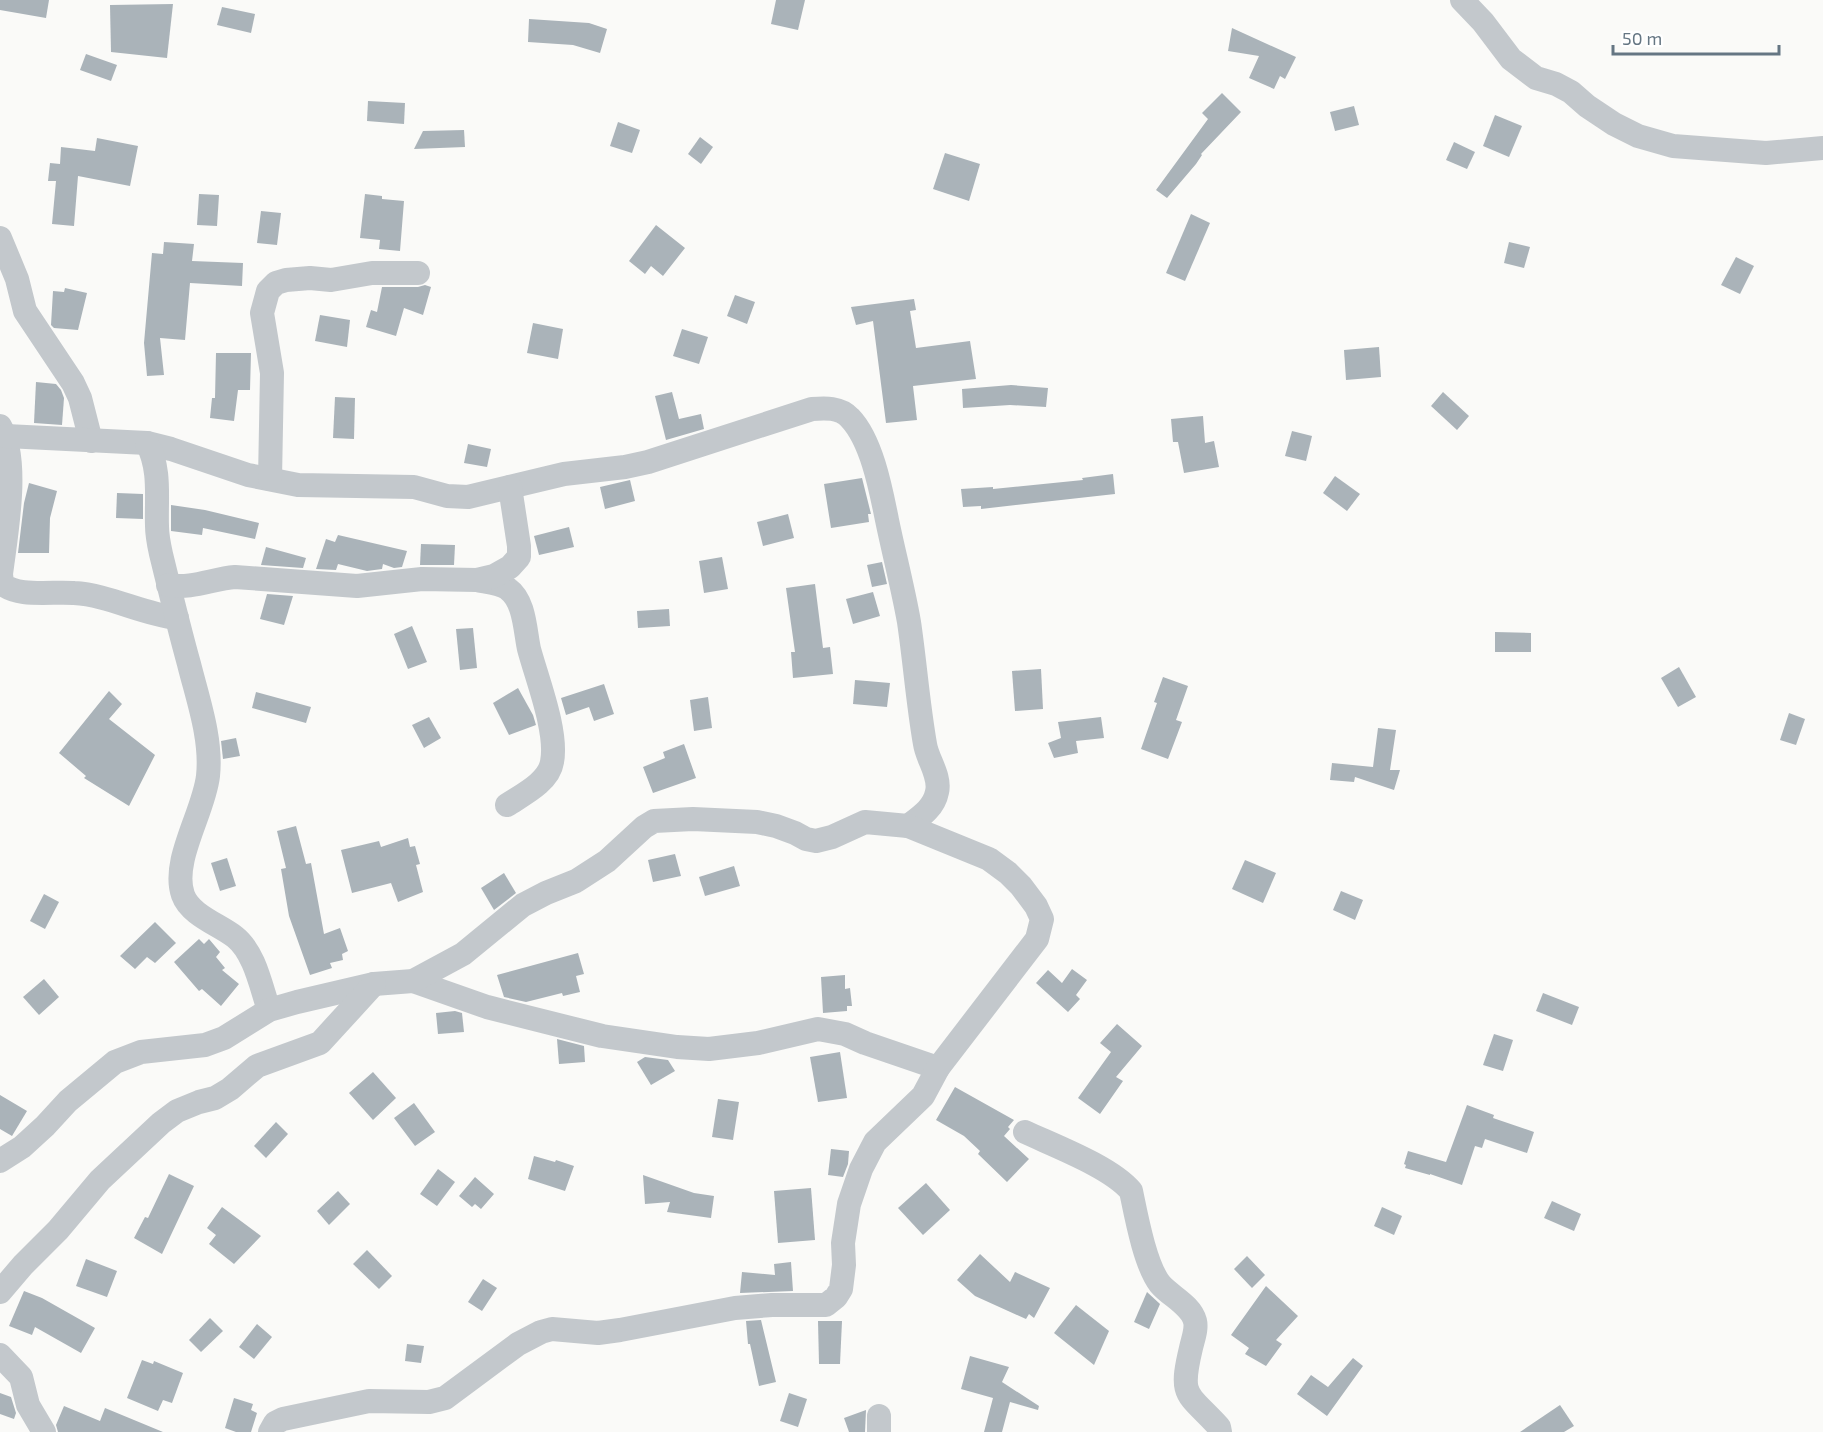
<svg xmlns="http://www.w3.org/2000/svg" width="1823" height="1432" font-family="'Exo 2',sans-serif">
  <rect width="100%" height="100%" fill="#fafaf8"/>
  <g fill="#aab3b9">
    <path d="M 0,0 L 49,0 L 46,18 L 0,10 Z"/>
    <path d="M 776,0 L 805,0 L 798,30 L 771,24 Z"/>
    <path d="M 173,4 L 167,58 L 111,52 L 110,5 Z"/>
    <path d="M 222,7 L 255,14 L 251,33 L 217,25 Z"/>
    <path d="M 529,19 L 589,23 L 607,29 L 600,53 L 573,45 L 528,42 Z"/>
    <path d="M 1232,28 L 1296,57 L 1285,79 L 1280,76 L 1274,89 L 1249,78 L 1259,56 L 1228,51 Z"/>
    <path d="M 86,54 L 117,65 L 111,81 L 80,70 Z"/>
    <path d="M 1222,93 L 1241,112 L 1201,154 L 1202,155 L 1196,164 L 1167,198 L 1156,190 L 1208,119 L 1202,113 Z"/>
    <path d="M 368,101 L 405,103 L 404,124 L 367,121 Z"/>
    <path d="M 1354,106 L 1359,125 L 1335,131 L 1330,112 Z"/>
    <path d="M 1495,115 L 1522,126 L 1509,157 L 1483,146 Z"/>
    <path d="M 618,122 L 640,130 L 632,153 L 610,146 Z"/>
    <path d="M 464,130 L 465,147 L 414,149 L 423,131 Z"/>
    <path d="M 700,137 L 713,147 L 701,164 L 688,154 Z"/>
    <path d="M 97,138 L 138,146 L 130,186 L 78,176 L 74,226 L 52,224 L 56,181 L 48,181 L 50,163 L 60,164 L 61,147 L 95,151 Z"/>
    <path d="M 1454,142 L 1475,152 L 1467,169 L 1446,160 Z"/>
    <path d="M 945,153 L 980,164 L 969,201 L 933,189 Z"/>
    <path d="M 199,194 L 219,195 L 217,226 L 197,225 Z"/>
    <path d="M 365,194 L 382,196 L 382,199 L 404,201 L 400,251 L 379,249 L 380,240 L 360,238 Z"/>
    <path d="M 261,211 L 281,213 L 277,245 L 257,243 Z"/>
    <path d="M 1191,214 L 1210,223 L 1185,281 L 1166,273 Z"/>
    <path d="M 656,225 L 685,248 L 663,276 L 651,266 L 645,274 L 629,261 Z"/>
    <path d="M 164,242 L 194,244 L 192,261 L 243,263 L 242,286 L 190,283 L 185,340 L 160,338 L 164,375 L 147,376 L 144,343 L 152,253 L 163,254 Z"/>
    <path d="M 1509,242 L 1530,247 L 1524,268 L 1504,263 Z"/>
    <path d="M 1736,257 L 1754,266 L 1740,294 L 1721,285 Z"/>
    <path d="M 425,285 L 431,287 L 423,315 L 404,308 L 396,336 L 366,327 L 371,310 L 377,312 L 382,287 L 418,287 Z"/>
    <path d="M 65,288 L 87,293 L 78,330 L 54,328 L 51,325 L 53,291 L 64,292 Z"/>
    <path d="M 735,295 L 755,302 L 747,324 L 727,316 Z"/>
    <path d="M 914,299 L 916,310 L 910,311 L 916,348 L 970,341 L 976,379 L 913,386 L 917,420 L 886,423 L 873,321 L 856,325 L 851,307 Z"/>
    <path d="M 320,315 L 350,320 L 347,347 L 315,341 Z"/>
    <path d="M 533,323 L 563,329 L 558,359 L 527,353 Z"/>
    <path d="M 682,329 L 708,337 L 699,364 L 673,356 Z"/>
    <path d="M 1379,347 L 1381,377 L 1346,380 L 1344,350 Z"/>
    <path d="M 216,353 L 251,353 L 250,390 L 238,390 L 234,421 L 210,418 L 212,398 L 215,398 Z"/>
    <path d="M 36,382 L 56,384 L 61,390 L 64,398 L 62,425 L 34,423 Z"/>
    <path d="M 1011,385 L 1048,388 L 1046,407 L 1010,405 L 963,408 L 962,389 Z"/>
    <path d="M 672,392 L 679,419 L 701,414 L 704,429 L 666,440 L 655,396 Z"/>
    <path d="M 1443,392 L 1469,416 L 1457,430 L 1431,406 Z"/>
    <path d="M 335,397 L 355,398 L 354,439 L 333,438 Z"/>
    <path d="M 1203,416 L 1205,443 L 1214,441 L 1219,467 L 1184,473 L 1178,442 L 1173,442 L 1171,419 Z"/>
    <path d="M 1292,431 L 1312,436 L 1306,461 L 1285,456 Z"/>
    <path d="M 468,444 L 491,449 L 487,467 L 464,463 Z"/>
    <path d="M 1113,474 L 1115,494 L 981,509 L 981,506 L 963,507 L 961,489 L 993,487 L 993,489 L 1083,480 L 1082,478 Z"/>
    <path d="M 1335,476 L 1360,494 L 1347,511 L 1323,493 Z"/>
    <path d="M 862,478 L 871,514 L 868,514 L 869,522 L 831,528 L 824,484 Z"/>
    <path d="M 630,480 L 635,501 L 605,509 L 600,487 Z"/>
    <path d="M 29,483 L 57,491 L 50,518 L 49,553 L 18,553 L 24,503 Z"/>
    <path d="M 117,493 L 143,494 L 143,519 L 116,518 Z"/>
    <path d="M 171,505 L 205,510 L 259,523 L 255,539 L 203,528 L 202,535 L 171,531 Z"/>
    <path d="M 788,514 L 794,538 L 763,546 L 757,522 Z"/>
    <path d="M 569,527 L 574,547 L 539,555 L 534,536 Z"/>
    <path d="M 338,535 L 407,551 L 402,567 L 394,568 L 383,564 L 382,569 L 367,571 L 338,564 L 336,570 L 316,569 L 326,539 L 335,542 Z"/>
    <path d="M 421,544 L 455,545 L 454,565 L 420,565 Z"/>
    <path d="M 266,547 L 306,558 L 303,568 L 261,565 Z"/>
    <path d="M 722,557 L 728,589 L 704,593 L 699,561 Z"/>
    <path d="M 882,562 L 887,584 L 872,587 L 867,565 Z"/>
    <path d="M 815,584 L 823,648 L 830,647 L 833,674 L 793,678 L 791,652 L 795,652 L 786,588 Z"/>
    <path d="M 873,592 L 880,616 L 853,624 L 846,599 Z"/>
    <path d="M 267,594 L 293,596 L 284,625 L 260,619 Z"/>
    <path d="M 669,609 L 670,626 L 638,628 L 637,611 Z"/>
    <path d="M 412,626 L 427,662 L 408,669 L 394,634 Z"/>
    <path d="M 473,628 L 477,668 L 460,670 L 456,629 Z"/>
    <path d="M 1495,632 L 1531,633 L 1531,652 L 1495,652 Z"/>
    <path d="M 1679,667 L 1696,697 L 1678,707 L 1661,678 Z"/>
    <path d="M 1041,669 L 1043,709 L 1015,711 L 1012,671 Z"/>
    <path d="M 1163,677 L 1188,686 L 1176,720 L 1182,722 L 1168,759 L 1141,749 L 1157,703 L 1154,702 Z"/>
    <path d="M 855,680 L 890,683 L 887,707 L 853,704 Z"/>
    <path d="M 604,684 L 614,714 L 594,721 L 589,707 L 566,715 L 561,698 Z"/>
    <path d="M 518,688 L 533,715 L 536,725 L 509,735 L 493,703 Z"/>
    <path d="M 109,691 L 122,704 L 109,719 L 155,755 L 129,806 L 84,778 L 86,776 L 59,753 Z"/>
    <path d="M 256,692 L 311,707 L 306,723 L 252,708 Z"/>
    <path d="M 708,697 L 712,728 L 694,731 L 690,700 Z"/>
    <path d="M 1789,713 L 1805,719 L 1796,745 L 1780,740 Z"/>
    <path d="M 429,717 L 441,738 L 424,748 L 412,725 Z"/>
    <path d="M 1101,717 L 1104,738 L 1076,741 L 1078,753 L 1054,758 L 1048,743 L 1061,738 L 1058,722 Z"/>
    <path d="M 1378,728 L 1396,730 L 1390,770 L 1400,770 L 1394,790 L 1355,777 L 1354,782 L 1330,780 L 1332,763 L 1373,767 Z"/>
    <path d="M 236,738 L 240,756 L 223,759 L 221,741 Z"/>
    <path d="M 684,744 L 696,778 L 653,793 L 643,767 L 665,758 L 663,752 Z"/>
    <path d="M 296,826 L 306,864 L 311,863 L 324,934 L 340,928 L 348,951 L 342,954 L 343,960 L 330,963 L 332,968 L 310,975 L 289,916 L 281,869 L 286,868 L 277,831 Z"/>
    <path d="M 408,838 L 410,847 L 415,846 L 420,864 L 416,865 L 423,892 L 398,902 L 391,883 L 352,893 L 341,850 L 379,841 L 381,847 Z"/>
    <path d="M 675,854 L 681,876 L 653,882 L 648,860 Z"/>
    <path d="M 227,858 L 236,886 L 220,891 L 211,863 Z"/>
    <path d="M 1245,860 L 1276,873 L 1263,903 L 1232,889 Z"/>
    <path d="M 734,866 L 740,886 L 705,896 L 699,877 Z"/>
    <path d="M 504,873 L 516,893 L 494,910 L 481,888 Z"/>
    <path d="M 1341,891 L 1363,900 L 1355,920 L 1333,910 Z"/>
    <path d="M 44,894 L 59,902 L 45,929 L 30,921 Z"/>
    <path d="M 155,922 L 176,943 L 155,963 L 147,957 L 135,969 L 120,956 Z"/>
    <path d="M 199,939 L 204,944 L 209,939 L 220,952 L 216,957 L 225,968 L 222,970 L 239,984 L 221,1006 L 202,989 L 199,991 L 174,962 Z"/>
    <path d="M 578,953 L 584,974 L 576,976 L 580,992 L 563,996 L 562,993 L 526,1002 L 504,997 L 497,975 Z"/>
    <path d="M 1072,969 L 1087,980 L 1076,995 L 1080,999 L 1068,1012 L 1036,983 L 1048,970 L 1062,983 Z"/>
    <path d="M 845,975 L 845,989 L 850,988 L 852,1006 L 847,1006 L 847,1011 L 823,1013 L 821,977 Z"/>
    <path d="M 44,979 L 59,997 L 39,1015 L 23,997 Z"/>
    <path d="M 1543,993 L 1579,1007 L 1572,1025 L 1536,1011 Z"/>
    <path d="M 455,1011 L 462,1013 L 464,1032 L 438,1034 L 436,1013 Z"/>
    <path d="M 1117,1024 L 1142,1046 L 1116,1077 L 1123,1081 L 1100,1114 L 1078,1098 L 1111,1052 L 1100,1043 Z"/>
    <path d="M 1494,1034 L 1513,1040 L 1503,1071 L 1483,1065 Z"/>
    <path d="M 557,1039 L 584,1046 L 585,1062 L 559,1064 Z"/>
    <path d="M 840,1052 L 847,1098 L 818,1102 L 810,1057 Z"/>
    <path d="M 645,1057 L 668,1060 L 675,1071 L 651,1085 L 637,1062 Z"/>
    <path d="M 373,1072 L 396,1098 L 373,1120 L 349,1093 Z"/>
    <path d="M 955,1087 L 1014,1120 L 1008,1127 L 1010,1129 L 1004,1136 L 1029,1159 L 1007,1182 L 978,1154 L 980,1151 L 964,1136 L 936,1120 Z"/>
    <path d="M 0,1095 L 27,1111 L 12,1136 L 0,1129 Z"/>
    <path d="M 718,1099 L 739,1102 L 733,1140 L 712,1137 Z"/>
    <path d="M 414,1103 L 435,1132 L 415,1146 L 394,1118 Z"/>
    <path d="M 1467,1105 L 1494,1115 L 1493,1118 L 1534,1132 L 1527,1153 L 1485,1139 L 1482,1148 L 1475,1146 L 1462,1185 L 1430,1174 L 1430,1175 L 1405,1168 L 1406,1165 L 1404,1164 L 1408,1151 L 1446,1162 Z"/>
    <path d="M 276,1122 L 288,1134 L 266,1158 L 254,1146 Z"/>
    <path d="M 831,1149 L 849,1151 L 848,1164 L 843,1177 L 828,1175 Z"/>
    <path d="M 534,1156 L 555,1162 L 556,1160 L 574,1166 L 565,1191 L 528,1179 Z"/>
    <path d="M 438,1169 L 455,1182 L 437,1206 L 420,1194 Z"/>
    <path d="M 169,1174 L 194,1186 L 162,1254 L 134,1238 L 145,1217 L 148,1218 Z"/>
    <path d="M 643,1175 L 694,1193 L 714,1196 L 711,1218 L 667,1212 L 670,1202 L 645,1204 Z"/>
    <path d="M 475,1177 L 494,1194 L 481,1209 L 475,1204 L 472,1207 L 459,1196 Z"/>
    <path d="M 926,1183 L 950,1210 L 923,1235 L 898,1208 Z"/>
    <path d="M 811,1188 L 815,1240 L 778,1243 L 774,1191 Z"/>
    <path d="M 338,1191 L 350,1204 L 329,1225 L 317,1211 Z"/>
    <path d="M 1552,1201 L 1581,1214 L 1574,1231 L 1544,1218 Z"/>
    <path d="M 222,1207 L 261,1236 L 234,1264 L 209,1244 L 216,1235 L 207,1228 Z"/>
    <path d="M 1382,1207 L 1402,1216 L 1394,1235 L 1374,1226 Z"/>
    <path d="M 367,1250 L 392,1276 L 379,1289 L 353,1264 Z"/>
    <path d="M 980,1254 L 1010,1282 L 1015,1272 L 1050,1288 L 1034,1318 L 1029,1314 L 1026,1319 L 975,1296 L 957,1280 Z"/>
    <path d="M 1247,1256 L 1265,1275 L 1252,1288 L 1234,1269 Z"/>
    <path d="M 86,1259 L 117,1271 L 107,1297 L 76,1286 Z"/>
    <path d="M 791,1262 L 793,1291 L 740,1293 L 742,1272 L 775,1275 L 774,1264 Z"/>
    <path d="M 483,1279 L 497,1288 L 482,1311 L 468,1302 Z"/>
    <path d="M 1266,1286 L 1298,1316 L 1276,1340 L 1282,1344 L 1266,1366 L 1245,1354 L 1249,1348 L 1231,1335 Z"/>
    <path d="M 24,1291 L 42,1298 L 95,1328 L 81,1353 L 35,1327 L 32,1335 L 9,1326 Z"/>
    <path d="M 1147,1292 L 1160,1304 L 1149,1329 L 1134,1322 Z"/>
    <path d="M 1076,1305 L 1109,1331 L 1094,1365 L 1054,1333 Z"/>
    <path d="M 210,1318 L 223,1331 L 201,1352 L 189,1340 Z"/>
    <path d="M 761,1320 L 776,1382 L 759,1386 L 750,1344 L 748,1344 L 746,1321 Z"/>
    <path d="M 818,1321 L 842,1321 L 840,1364 L 819,1364 Z"/>
    <path d="M 257,1324 L 272,1337 L 254,1359 L 239,1347 Z"/>
    <path d="M 407,1344 L 424,1346 L 421,1363 L 405,1361 Z"/>
    <path d="M 970,1356 L 1009,1367 L 1002,1382 L 1039,1406 L 1038,1410 L 1010,1402 L 1002,1432 L 984,1432 L 993,1398 L 961,1389 Z"/>
    <path d="M 1353,1358 L 1363,1366 L 1327,1416 L 1297,1394 L 1311,1375 L 1328,1387 Z"/>
    <path d="M 142,1360 L 153,1364 L 154,1361 L 183,1373 L 172,1403 L 163,1400 L 158,1411 L 127,1398 Z"/>
    <path d="M 0,1393 L 11,1397 L 16,1413 L 14,1419 L 0,1414 Z"/>
    <path d="M 789,1393 L 807,1399 L 798,1427 L 780,1421 Z"/>
    <path d="M 234,1398 L 253,1404 L 251,1410 L 257,1413 L 251,1432 L 236,1432 L 225,1428 Z"/>
    <path d="M 1560,1405 L 1574,1426 L 1564,1432 L 1520,1432 Z"/>
    <path d="M 64,1406 L 100,1421 L 105,1408 L 163,1432 L 58,1432 L 56,1425 Z"/>
    <path d="M 866,1410 L 865,1432 L 849,1432 L 844,1418 Z"/>
  </g>
  <g fill="none" stroke-linecap="round" stroke-linejoin="round">
    <g stroke="#c3c8cc" stroke-width="24">
      <path d="M 1462,0 L 1483,22 L 1511,59 L 1536,78 L 1556,84 L 1571,92 L 1587,106 L 1614,124 L 1638,136 L 1673,146 L 1766,153 L 1823,148"/>
      <path d="M 0,238 L 17,279 L 25,311 L 73,383 L 80,398 L 91,441"/>
      <path d="M 0,426 C 20,460 6,534 1,574 L 2,583 C 15,598 54,591 74,593 C 109,595 142,614 177,618"/>
      <path d="M 6,436 L 147,443 L 171,449 L 248,475 L 298,485 L 414,487 L 447,496 L 468,497 L 564,474 L 625,467 L 648,462 L 812,409 C 825,408 840,407 850,418 C 872,441 881,490 887,520 C 894,554 903,588 909,622 C 915,663 918,704 925,744 C 927,759 941,776 937,792 C 934,808 920,817 908,826"/>
      <path d="M 147,443 C 161,470 156,497 157,526 C 157,536 159,545 161,554 C 170,591 179,628 189,664 C 198,700 212,739 208,776 C 204,812 171,861 183,895 C 190,915 220,925 235,937 C 255,953 261,987 269,1010"/>
      <path d="M 270,479 L 272,373 L 262,313 L 268,291 L 276,283 L 286,280 L 310,278 L 331,280 L 372,273 L 418,273"/>
      <path d="M 477,580 C 486,582 501,583 508,589 C 525,601 525,631 529,649 C 537,679 558,732 552,762 C 549,782 522,795 507,805"/>
      <path d="M 168,585 C 192,589 212,579 235,577 L 357,586 L 422,579 L 477,580 L 494,576 L 510,567 L 519,557 L 519,546 L 510,487"/>
      <path d="M 413,981 L 487,1007 L 602,1036 L 677,1047 L 709,1049 L 758,1043 L 818,1029 L 845,1034 L 865,1043 L 938,1068"/>
      <path d="M 1025,1132 C 1055,1146 1111,1167 1131,1191 C 1136,1215 1145,1265 1160,1284 C 1170,1296 1191,1305 1195,1321 C 1197,1329 1193,1339 1191,1348 C 1179,1398 1187,1392 1219,1427 L 1220,1432"/>
      <path d="M 0,1161 L 22,1147 L 45,1126 L 68,1101 L 115,1062 L 141,1052 L 205,1045 L 224,1038 L 269,1010 L 297,1002 L 374,984 L 413,981 L 463,954 L 523,905 L 546,893 L 576,881 L 607,861 L 644,827 L 654,821 L 693,819 L 757,822 L 776,826 L 795,833 L 806,839 L 816,841 L 832,837 L 865,822 L 908,826 L 989,859 L 1008,873 L 1021,886 L 1036,906 L 1042,919 L 1037,939 L 938,1068 L 923,1096 L 875,1142 L 861,1169 L 849,1204 L 843,1243 L 844,1265 L 841,1289 L 836,1297 L 826,1305 L 772,1305 L 735,1308 L 620,1330 L 598,1333 L 552,1329 L 541,1332 L 518,1344 L 445,1398 L 429,1402 L 369,1401 L 283,1419 L 275,1423 L 270,1432"/>
      <path d="M 0,1292 L 23,1265 L 58,1230 L 100,1180 L 161,1123 L 177,1111 L 199,1102 L 215,1098 L 230,1089 L 257,1066 L 320,1043 L 374,984"/>
      <path d="M 0,1355 L 21,1377 L 28,1405 L 44,1432"/>
      <path d="M 879,1416 L 879,1432"/>
    </g>
  </g>
  <path d="M1613 45v9h166v-9" fill="none" stroke="#657683" stroke-width="3"/>
  <text x="1622" y="45" font-size="18" fill="#657683" stroke="#ffffff" stroke-width="4.5" paint-order="stroke">50 m</text>
</svg>
